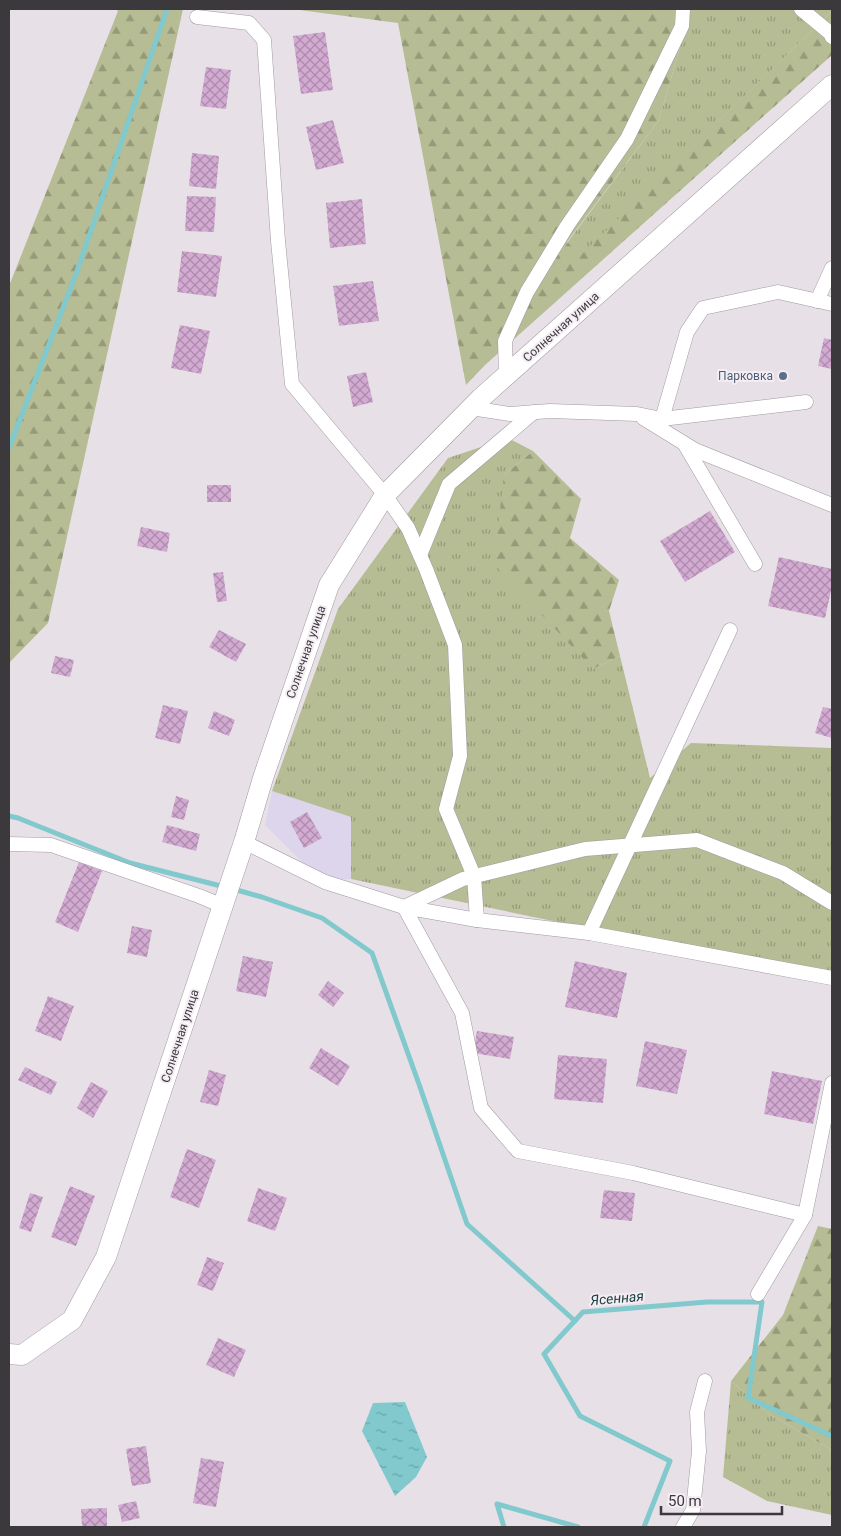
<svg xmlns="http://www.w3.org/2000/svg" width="841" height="1536" font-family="Roboto,sans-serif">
  <defs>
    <pattern id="grass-tufts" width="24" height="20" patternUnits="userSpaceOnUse" patternTransform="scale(1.25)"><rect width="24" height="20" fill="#b6bc93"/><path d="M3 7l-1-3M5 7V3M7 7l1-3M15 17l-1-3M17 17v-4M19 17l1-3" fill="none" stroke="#959a79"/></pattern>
    <pattern id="forest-firs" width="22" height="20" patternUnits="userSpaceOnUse" patternTransform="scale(1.25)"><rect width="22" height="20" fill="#b6bc93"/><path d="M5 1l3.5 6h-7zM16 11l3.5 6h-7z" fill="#959a79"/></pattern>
    <pattern id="water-ripples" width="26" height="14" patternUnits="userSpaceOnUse" patternTransform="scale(1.25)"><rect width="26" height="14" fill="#81c9cd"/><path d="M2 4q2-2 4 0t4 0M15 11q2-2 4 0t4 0" fill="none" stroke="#6ba4a8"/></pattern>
    <pattern id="building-cross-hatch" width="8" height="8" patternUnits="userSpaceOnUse" patternTransform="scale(1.25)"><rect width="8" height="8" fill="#d3aad2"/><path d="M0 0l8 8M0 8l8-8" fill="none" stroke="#ac8bac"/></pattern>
  </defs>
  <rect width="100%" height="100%" fill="#e7e1e7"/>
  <path fill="#dcd5eb" d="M 272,791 L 351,817 L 351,879 L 320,880 L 265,825 Z"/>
  <g fill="url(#grass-tufts)">
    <path d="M 691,9 L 832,9 L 832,11 L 581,256 L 567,243 L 659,120 Z"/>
    <path d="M 508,438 L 533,451 L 504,475 L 593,669 L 620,656 L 650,778 L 691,743 L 832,748 L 832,976 L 572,925 L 351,879 L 351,817 L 272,791 L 338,609 L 448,458 Z"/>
    <path d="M 731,1381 L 769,1414 L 832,1450 L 832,1515 L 767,1501 L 723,1477 Z"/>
  </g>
  <g fill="url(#forest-firs)">
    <path d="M 115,9 L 183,9 L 48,623 L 9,663 L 9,286 L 118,11 Z"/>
    <path d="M 292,9 L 691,9 L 659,120 L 567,242 L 581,255 L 832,11 L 832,55 L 485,365 L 466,385 L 398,23 Z"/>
    <path d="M 533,451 L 581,499 L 570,538 L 619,580 L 609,611 L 620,656 L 593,669 L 494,564 L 504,475 Z"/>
    <path d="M 818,1226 L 832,1229 L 832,1450 L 769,1414 L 731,1381 L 783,1315 Z"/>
  </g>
  <path fill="url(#water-ripples)" d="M 405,1402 L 427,1457 L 416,1477 L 395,1496 L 362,1431 L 373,1403 Z"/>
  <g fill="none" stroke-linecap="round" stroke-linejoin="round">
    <g stroke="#81c9cd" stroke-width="5">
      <path d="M 9,448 L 76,274 L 167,9"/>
      <path d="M 9,816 L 18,818 L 130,863 L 225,887"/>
      <path d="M 233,889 L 262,897 L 322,918 L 372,953 L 420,1087 L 467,1224 L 575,1321"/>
      <path d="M 504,1527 L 497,1504 L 578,1527"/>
      <path d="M 644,1527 L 670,1461 L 580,1416 L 544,1354 L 583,1312 L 707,1302 L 762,1302 L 748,1398 L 832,1436"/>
    </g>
  </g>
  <g fill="url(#building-cross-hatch)">
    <path d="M 325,32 L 333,90 L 301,94 L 293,36 Z"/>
    <path d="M 206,67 L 231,70 L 226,109 L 200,106 Z"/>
    <path d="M 333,120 L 344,163 L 316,170 L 306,127 Z"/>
    <path d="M 192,153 L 219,156 L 216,189 L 189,186 Z"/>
    <path d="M 187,196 L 216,197 L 214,232 L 185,231 Z"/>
    <path d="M 362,199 L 366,244 L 330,248 L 326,203 Z"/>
    <path d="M 182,251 L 222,256 L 216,297 L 177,292 Z"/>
    <path d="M 373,281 L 379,321 L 339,326 L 333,286 Z"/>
    <path d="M 180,325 L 210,331 L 201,374 L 171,368 Z"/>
    <path d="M 824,338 L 832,340 L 832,369 L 818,366 Z"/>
    <path d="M 366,372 L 373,402 L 353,407 L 347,376 Z"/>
    <rect x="207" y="485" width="24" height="17"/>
    <path d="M 710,511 L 735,552 L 685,582 L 660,541 Z"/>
    <path d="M 141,527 L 170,533 L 167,552 L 137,546 Z"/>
    <path d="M 779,557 L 832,569 L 832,586 L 825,618 L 768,606 Z"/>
    <path d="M 223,572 L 227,601 L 217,602 L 213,573 Z"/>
    <path d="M 219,630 L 246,644 L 236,662 L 209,647 Z"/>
    <path d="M 55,656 L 74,660 L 70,677 L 51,673 Z"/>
    <path d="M 163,705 L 188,711 L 180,744 L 155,738 Z"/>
    <path d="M 823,707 L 832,709 L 832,738 L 815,733 Z"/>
    <path d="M 214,711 L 235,720 L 229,736 L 208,728 Z"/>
    <path d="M 176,796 L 189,800 L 184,820 L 171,817 Z"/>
    <path d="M 307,812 L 322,838 L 304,848 L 290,822 Z"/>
    <path d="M 167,825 L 200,834 L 196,851 L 162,842 Z"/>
    <path d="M 79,862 L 102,871 L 78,932 L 55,922 Z"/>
    <path d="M 132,926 L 152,930 L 147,957 L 127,953 Z"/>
    <path d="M 243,956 L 273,962 L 266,997 L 236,991 Z"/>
    <path d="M 575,961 L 627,973 L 617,1018 L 565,1007 Z"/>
    <path d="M 328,981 L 344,993 L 333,1007 L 318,995 Z"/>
    <path d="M 48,996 L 74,1006 L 61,1041 L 35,1031 Z"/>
    <path d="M 477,1031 L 514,1037 L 510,1059 L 473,1053 Z"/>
    <path d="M 645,1041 L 687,1050 L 677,1094 L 636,1086 Z"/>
    <path d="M 321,1048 L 350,1066 L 338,1086 L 309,1068 Z"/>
    <path d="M 558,1055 L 607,1059 L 603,1103 L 554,1099 Z"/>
    <path d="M 25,1067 L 57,1082 L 51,1095 L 18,1080 Z"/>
    <path d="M 209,1070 L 226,1075 L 218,1106 L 200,1102 Z"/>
    <path d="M 772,1071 L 822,1081 L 813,1124 L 764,1114 Z"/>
    <path d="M 91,1082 L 108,1091 L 93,1118 L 77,1108 Z"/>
    <path d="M 187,1149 L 216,1160 L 199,1208 L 170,1197 Z"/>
    <path d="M 70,1186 L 95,1196 L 76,1246 L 51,1237 Z"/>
    <path d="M 258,1188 L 287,1198 L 275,1231 L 247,1221 Z"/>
    <path d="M 604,1190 L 635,1193 L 632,1221 L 600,1218 Z"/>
    <path d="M 30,1193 L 43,1197 L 31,1232 L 19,1228 Z"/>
    <path d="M 207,1257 L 224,1263 L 213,1291 L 197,1285 Z"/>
    <path d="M 218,1338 L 246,1350 L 234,1377 L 206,1365 Z"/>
    <path d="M 146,1446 L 151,1483 L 132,1486 L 126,1449 Z"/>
    <path d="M 201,1458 L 224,1462 L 216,1507 L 193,1503 Z"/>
    <path d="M 136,1501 L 140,1518 L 122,1522 L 118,1505 Z"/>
    <path d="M 107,1508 L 107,1527 L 82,1527 L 81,1509 Z"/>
  </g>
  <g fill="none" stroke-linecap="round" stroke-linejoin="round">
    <defs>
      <g id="street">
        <path d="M 801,9 L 830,33 L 832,37"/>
        <path d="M 197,17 L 249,23 L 264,40 L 278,241 L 292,384 L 385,495 L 408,528 L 426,569 L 455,645 L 460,756 L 446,809 L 474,876 L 477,920"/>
        <path d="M 817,301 L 832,268"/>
        <path d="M 506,376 L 505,341 L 527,292 L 567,226 L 627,139 L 682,26 L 683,9"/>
        <path d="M 471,408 L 510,414 L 550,411 L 637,414 L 662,419 L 806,402"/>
        <path d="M 643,418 L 695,450 L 832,505"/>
        <path d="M 662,419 L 687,332 L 703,308 L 778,292 L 832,304"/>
        <path d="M 685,445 L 755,564"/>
        <path d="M 420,555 L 449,484 L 534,412"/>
        <path d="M 244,842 L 325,882 L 404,907 L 463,879 L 585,849 L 697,840 L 783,873 L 832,903"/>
        <path d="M 9,844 L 51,845 L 199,896 L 223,906"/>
        <path d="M 589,933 L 730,630"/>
        <path d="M 805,1215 L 633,1173 L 518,1151 L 481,1108 L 462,1013 L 404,907 L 477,920 L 589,933 L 832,978"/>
        <path d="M 758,1294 L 805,1215 L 832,1083"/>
        <path d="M 683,1527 L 693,1510 L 699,1451 L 697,1412 L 705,1381"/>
      </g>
      <path id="secondary" d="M 9,1354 L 22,1355 L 72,1320 L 106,1257 L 244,842 L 263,778 L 329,585 L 385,495 L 481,398 L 832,85"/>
    </defs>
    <use href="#street" stroke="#a09aa0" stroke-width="15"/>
    <use href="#secondary" stroke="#a09aa0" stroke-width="21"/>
    <use href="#street" stroke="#fff" stroke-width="14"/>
    <use href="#secondary" stroke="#fff" stroke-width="20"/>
  </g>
  <circle fill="#5c6f8a" stroke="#f4eef4" stroke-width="2" cx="783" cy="376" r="5"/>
  <g text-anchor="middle" stroke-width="4" stroke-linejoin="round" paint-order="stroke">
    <g font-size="12" fill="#3c393c" stroke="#f4eef4">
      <text transform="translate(561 327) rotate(-42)" y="4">Солнечная улица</text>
      <text transform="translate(306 652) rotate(-71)" y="4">Солнечная улица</text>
      <text transform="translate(180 1036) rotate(-72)" y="4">Солнечная улица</text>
    </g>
    <g font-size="12" fill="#4e5e75" stroke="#f4eef4" text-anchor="end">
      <text x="773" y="380">Парковка</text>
    </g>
    <g font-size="14" font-style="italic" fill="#1d4042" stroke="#f4eef4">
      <text transform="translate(617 1298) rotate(-5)" y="5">Ясенная</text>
    </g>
  </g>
  <rect width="841" height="1536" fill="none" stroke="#3c393c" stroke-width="20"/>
  <path d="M661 1506v8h121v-8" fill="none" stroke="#3c393c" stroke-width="2.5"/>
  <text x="668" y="1506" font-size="15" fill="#3c393c" stroke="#f4eef4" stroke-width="4" paint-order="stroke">50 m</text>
</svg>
